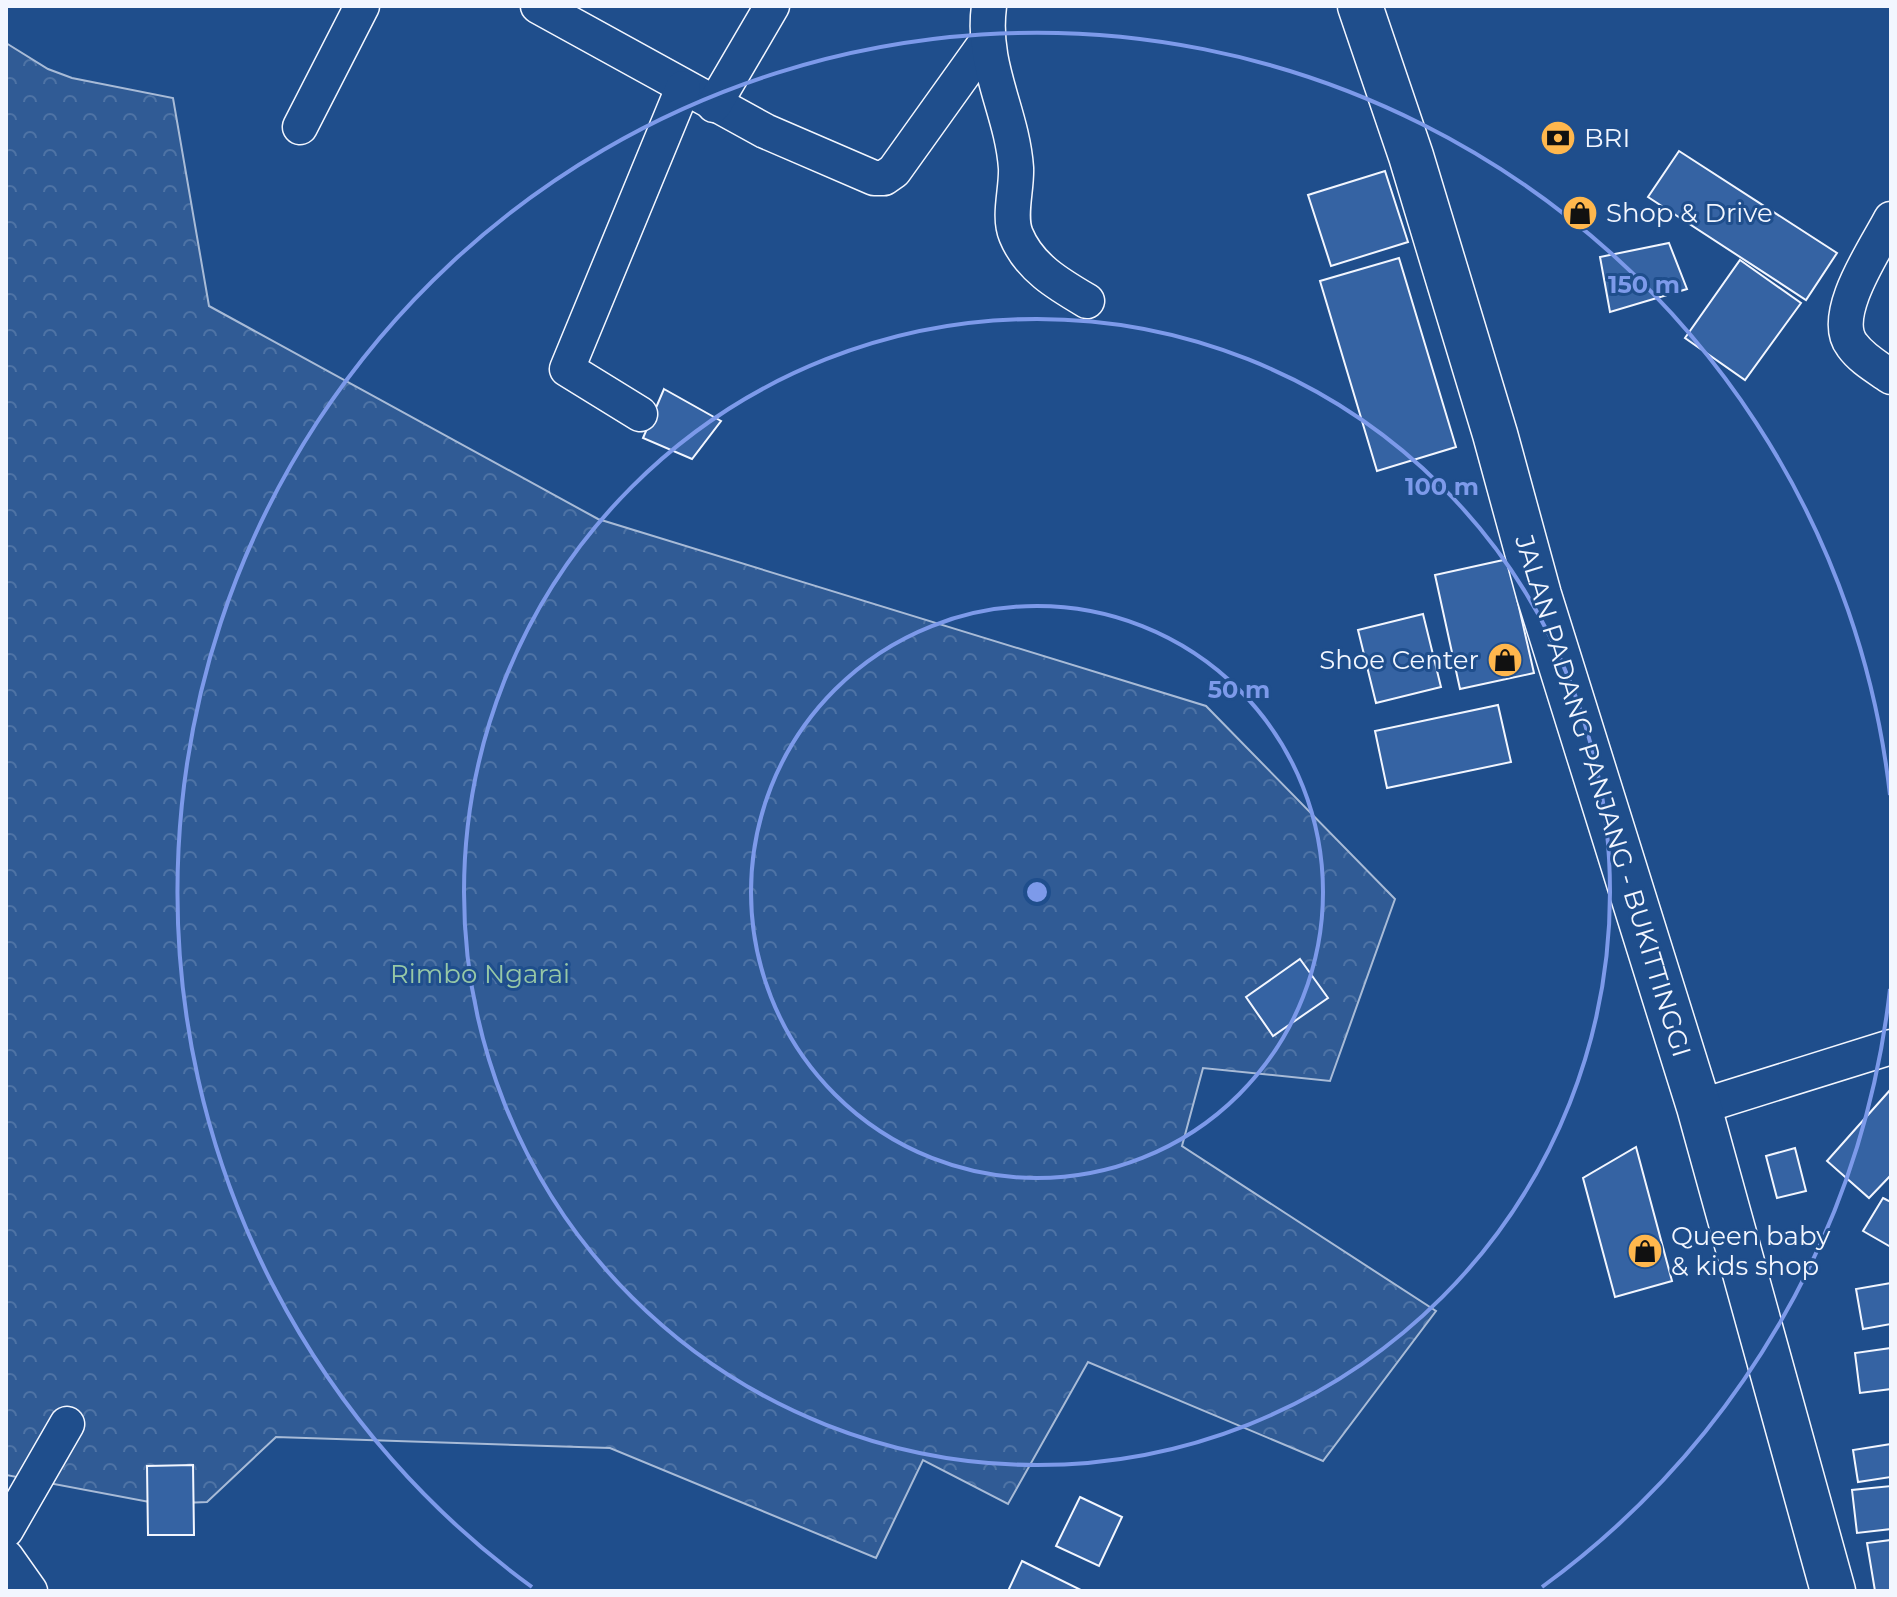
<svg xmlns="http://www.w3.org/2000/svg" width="1897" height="1597" font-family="Montserrat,sans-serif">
  <defs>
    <pattern id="forest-crowns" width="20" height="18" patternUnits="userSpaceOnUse" patternTransform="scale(2)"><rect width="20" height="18" fill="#305b95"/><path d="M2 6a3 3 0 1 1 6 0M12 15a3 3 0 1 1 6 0" fill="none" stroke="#4e73a5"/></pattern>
  </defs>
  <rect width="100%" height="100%" fill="#1f4e8c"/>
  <path fill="url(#forest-crowns)" stroke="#a8bbd7" stroke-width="2" d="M 6,43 L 48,69 L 72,78 L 173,98 L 209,306 L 598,519 L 1206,706 L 1395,899 L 1330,1081 L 1203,1068 L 1182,1146 L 1436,1311 L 1323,1461 L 1088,1362 L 1008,1504 L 923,1460 L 876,1558 L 610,1448 L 276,1437 L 207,1502 L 160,1504 L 6,1475 Z"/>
  <g fill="#3563a3" stroke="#f2f6ff" stroke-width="2">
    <path d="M 1679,151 L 1837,253 L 1806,300 L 1648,197 Z"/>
    <path d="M 1385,171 L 1408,242 L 1331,266 L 1308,195 Z"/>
    <path d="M 1669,243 L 1687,289 L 1610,312 L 1600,257 Z"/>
    <path d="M 1399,258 L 1456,447 L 1377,471 L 1320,281 Z"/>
    <path d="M 1740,260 L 1801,303 L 1745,380 L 1685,338 Z"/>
    <path d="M 664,389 L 721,421 L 692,459 L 643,438 Z"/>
    <path d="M 1508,559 L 1534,673 L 1460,689 L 1435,575 Z"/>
    <path d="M 1423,614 L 1441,687 L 1376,703 L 1358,630 Z"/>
    <path d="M 1498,705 L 1511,762 L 1387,788 L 1375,731 Z"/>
    <path d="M 1300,959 L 1328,998 L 1273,1036 L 1246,997 Z"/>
    <path d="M 1891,1089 L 1891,1175 L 1869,1198 L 1827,1161 Z"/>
    <path d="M 1636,1147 L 1672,1281 L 1615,1297 L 1583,1178 Z"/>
    <path d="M 1795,1148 L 1806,1191 L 1777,1198 L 1766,1156 Z"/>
    <path d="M 1883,1198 L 1891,1202 L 1891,1247 L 1863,1231 Z"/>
    <path d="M 1891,1283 L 1891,1324 L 1863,1329 L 1856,1289 Z"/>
    <path d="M 1891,1348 L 1891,1389 L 1860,1393 L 1855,1353 Z"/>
    <path d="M 1891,1444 L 1891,1477 L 1858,1482 L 1853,1450 Z"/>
    <path d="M 193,1465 L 194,1535 L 148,1535 L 147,1466 Z"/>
    <path d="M 1891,1486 L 1891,1529 L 1857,1533 L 1852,1490 Z"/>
    <path d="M 1080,1497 L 1122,1517 L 1099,1566 L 1056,1546 Z"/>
    <path d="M 1891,1540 L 1891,1591 L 1875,1591 L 1867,1543 Z"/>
    <path d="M 1022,1561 L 1081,1590 L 1080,1591 L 1008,1591 Z"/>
  </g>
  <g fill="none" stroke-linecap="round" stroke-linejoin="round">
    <defs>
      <g id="minor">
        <path d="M 538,6 L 765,131 L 874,178 L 884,178 L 894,171 L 987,41"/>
        <path d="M 989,6 C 981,67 1012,111 1016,168 C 1017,189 1008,216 1016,235 C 1029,267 1058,284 1087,301"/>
        <path d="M 714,105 L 772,6"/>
        <path d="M 300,127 L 362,6"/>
        <path d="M 1891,219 C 1876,248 1829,315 1852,345 C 1862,359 1877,367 1891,377"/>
        <path d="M 640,414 L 567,369 L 683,88"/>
        <path d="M 1699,1107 L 1891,1047"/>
        <path d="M 6,1530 L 67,1424"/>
        <path d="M 6,1557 L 30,1591"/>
      </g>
      <path id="trunk" d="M 1360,6 L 1411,156 L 1495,434 L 1539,595 L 1699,1107 L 1833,1591"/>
    </defs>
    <use href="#minor" stroke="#f2f6ff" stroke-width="37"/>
    <use href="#trunk" stroke="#f2f6ff" stroke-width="47"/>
    <use href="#minor" stroke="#1f4e8c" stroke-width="34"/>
    <use href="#trunk" stroke="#1f4e8c" stroke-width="44"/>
  </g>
  <g fill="none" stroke="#7d9aea" stroke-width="4">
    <circle cx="1037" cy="892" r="286"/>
    <circle cx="1037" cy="892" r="573"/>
    <path d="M1890 989A859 859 0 0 1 1542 1587M532 1587A859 859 0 1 1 1890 795"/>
  </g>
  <defs>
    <symbol id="bank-disc" viewBox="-11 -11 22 22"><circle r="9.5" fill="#ffb74d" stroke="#1f4e8c"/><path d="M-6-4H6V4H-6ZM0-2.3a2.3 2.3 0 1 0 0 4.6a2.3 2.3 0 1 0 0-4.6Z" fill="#111"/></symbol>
    <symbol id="shop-disc" viewBox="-11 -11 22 22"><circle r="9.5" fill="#ffb74d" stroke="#1f4e8c"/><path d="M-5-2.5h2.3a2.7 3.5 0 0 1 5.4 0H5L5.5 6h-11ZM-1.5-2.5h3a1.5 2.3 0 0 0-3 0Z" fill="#111"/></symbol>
  </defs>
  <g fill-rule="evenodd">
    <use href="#bank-disc" x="1538" y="118" width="40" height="40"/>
    <use href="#shop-disc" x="1560" y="193" width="40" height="40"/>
    <use href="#shop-disc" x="1485" y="640" width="40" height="40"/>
    <use href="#shop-disc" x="1625" y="1231" width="40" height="40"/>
  </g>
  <g text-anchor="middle" stroke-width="6" stroke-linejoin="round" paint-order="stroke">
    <g font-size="26" fill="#f2f6ff" stroke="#1f4e8c" text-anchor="start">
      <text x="1584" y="147">BRI</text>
      <text x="1606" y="222">Shop &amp; Drive</text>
      <text x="1479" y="669" text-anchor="end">Shoe Center</text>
      <text x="1671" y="1245">Queen baby<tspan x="1671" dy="30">&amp; kids shop</tspan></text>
    </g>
    <g font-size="26" fill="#f2f6ff" stroke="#1f4e8c">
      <text transform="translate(1603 796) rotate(73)" y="9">JALAN PADANG PANJANG - BUKITTINGGI</text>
    </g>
    <g font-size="26" fill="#97c8a6" stroke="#1f4e8c">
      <text x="480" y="983">Rimbo Ngarai</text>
    </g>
  </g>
  <circle cx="1037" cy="892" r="12" fill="#7d9aea" stroke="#1f4e8c" stroke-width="4"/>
  <g font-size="24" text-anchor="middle" font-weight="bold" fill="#7d9aea" stroke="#1f4e8c" stroke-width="6" stroke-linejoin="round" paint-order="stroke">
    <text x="1644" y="293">150 m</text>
    <text x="1442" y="495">100 m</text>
    <text x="1239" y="698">50 m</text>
  </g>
  <rect width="1897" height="1597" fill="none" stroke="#f2f6ff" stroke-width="16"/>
</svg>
